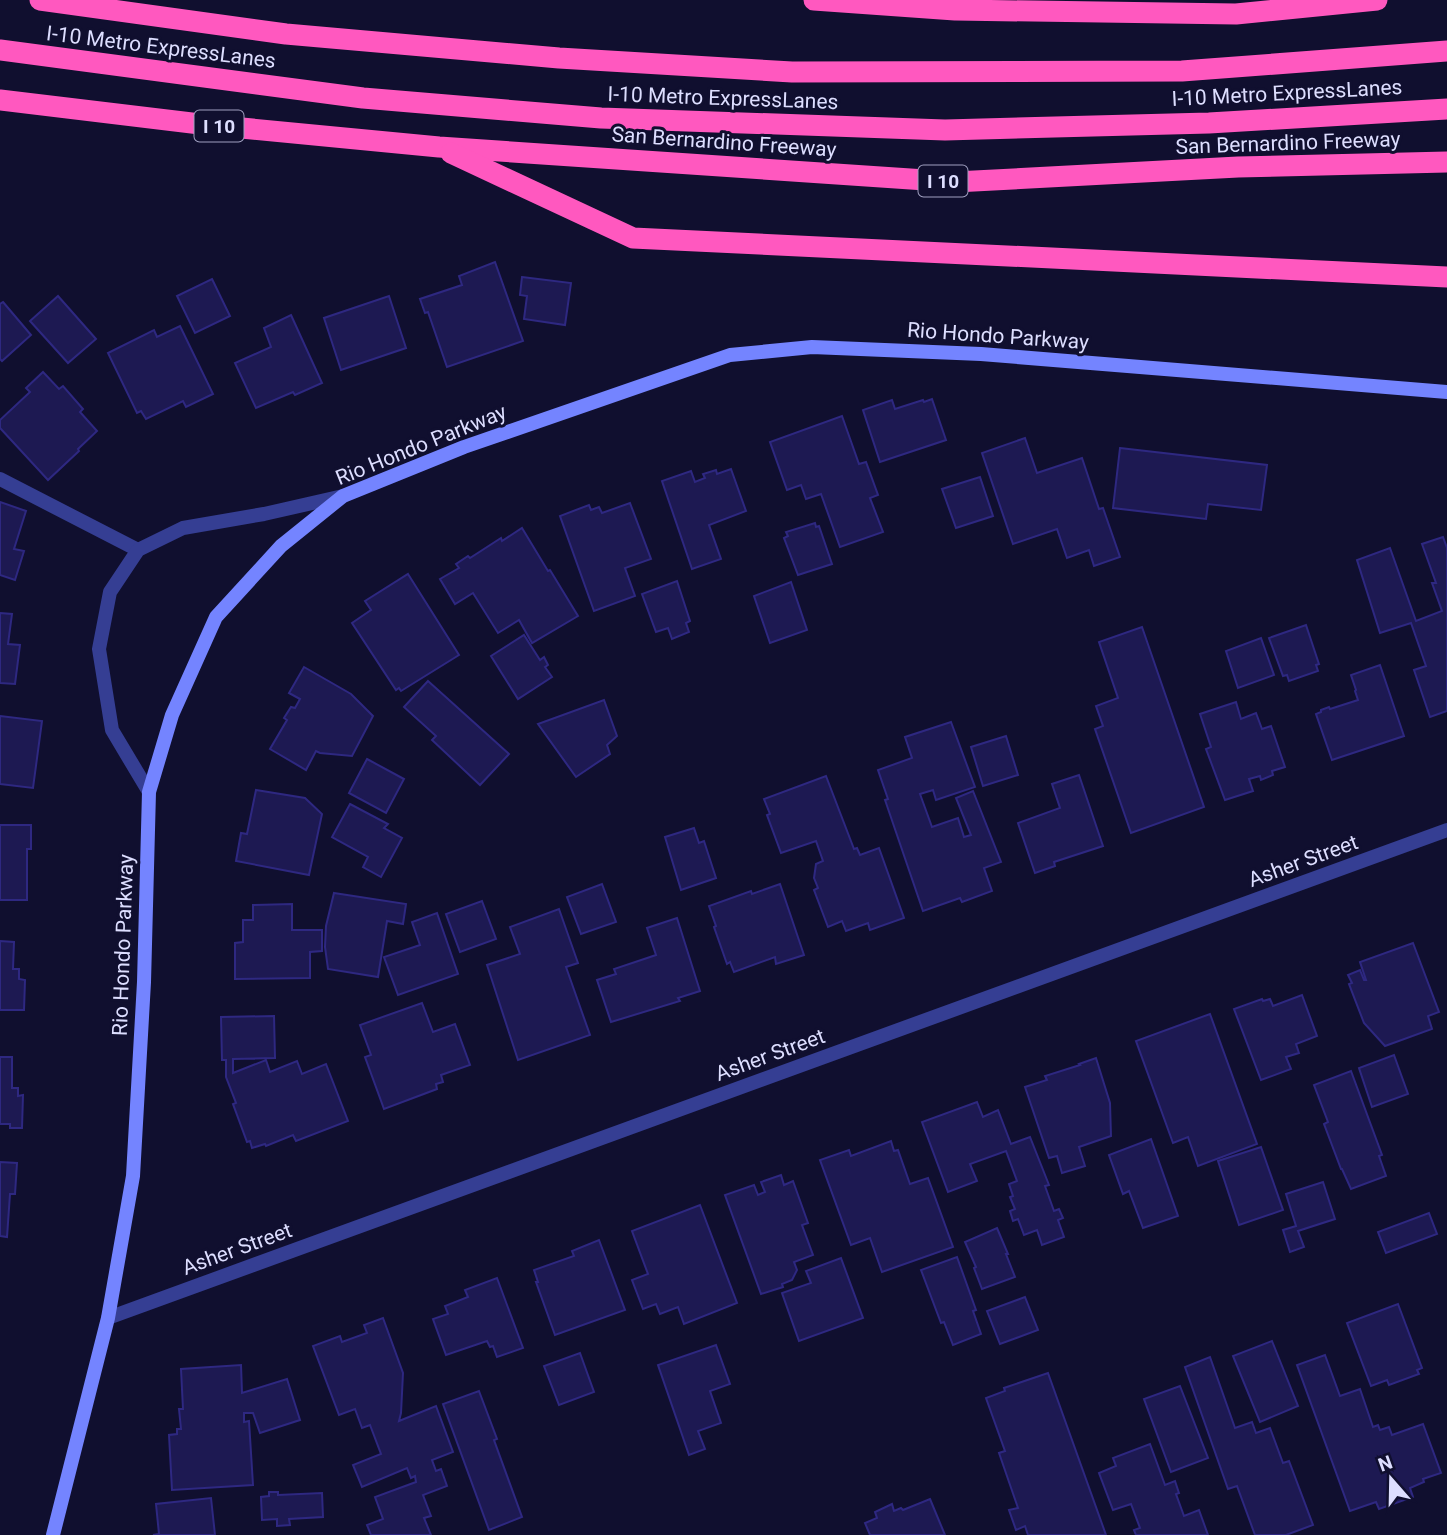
<svg xmlns="http://www.w3.org/2000/svg" width="1447" height="1535" font-family="Roboto,sans-serif">
  <rect width="100%" height="100%" fill="#100f2f"/>
  <g fill="#1d1952" stroke="#2e2881" stroke-width="2">
    <path d="M 495,262 L 523,341 L 447,367 L 428,312 L 425,313 L 420,299 L 462,285 L 459,276 Z"/>
    <path d="M 522,277 L 571,283 L 565,325 L 524,319 L 527,296 L 520,295 Z"/>
    <path d="M 212,279 L 230,316 L 195,333 L 177,296 Z"/>
    <path d="M 58,296 L 96,339 L 68,363 L 30,321 Z"/>
    <path d="M 389,296 L 406,348 L 341,370 L 324,318 Z"/>
    <path d="M 3,302 L 31,335 L 2,361 L 0,359 L 0,304 Z"/>
    <path d="M 291,315 L 322,383 L 295,395 L 293,392 L 256,408 L 235,363 L 271,347 L 264,328 Z"/>
    <path d="M 180,326 L 213,394 L 186,407 L 183,401 L 146,419 L 141,411 L 137,413 L 108,353 L 154,330 L 157,337 Z"/>
    <path d="M 43,372 L 59,389 L 63,386 L 83,409 L 80,412 L 97,431 L 78,449 L 79,451 L 48,480 L 0,428 L 0,420 L 30,392 L 26,388 Z"/>
    <path d="M 932,399 L 946,440 L 880,462 L 863,410 L 892,400 L 895,409 L 923,400 L 924,402 Z"/>
    <path d="M 842,416 L 859,464 L 866,462 L 878,495 L 870,498 L 883,532 L 840,547 L 821,494 L 806,499 L 801,485 L 787,490 L 770,442 Z"/>
    <path d="M 1025,438 L 1037,473 L 1082,458 L 1099,509 L 1103,508 L 1120,557 L 1094,566 L 1089,550 L 1067,558 L 1057,529 L 1013,544 L 982,453 Z"/>
    <path d="M 1120,448 L 1267,465 L 1261,510 L 1208,504 L 1206,519 L 1113,508 Z"/>
    <path d="M 731,469 L 746,511 L 709,525 L 721,559 L 692,569 L 662,481 L 691,471 L 695,482 L 705,478 L 703,474 L 716,470 L 717,474 Z"/>
    <path d="M 980,477 L 993,516 L 956,528 L 942,489 Z"/>
    <path d="M 0,502 L 26,511 L 14,549 L 24,551 L 15,580 L 0,575 Z"/>
    <path d="M 630,503 L 651,559 L 625,568 L 635,596 L 594,611 L 560,516 L 589,505 L 591,510 L 599,507 L 602,513 Z"/>
    <path d="M 815,523 L 816,527 L 819,526 L 832,564 L 798,575 L 784,538 L 788,536 L 786,532 Z"/>
    <path d="M 522,528 L 548,571 L 550,570 L 578,616 L 532,643 L 519,620 L 498,633 L 473,593 L 455,604 L 440,579 L 459,568 L 456,564 L 468,556 L 470,558 L 501,538 L 502,541 Z"/>
    <path d="M 1443,537 L 1447,548 L 1447,711 L 1430,717 L 1414,670 L 1426,666 L 1411,623 L 1380,633 L 1357,560 L 1390,548 L 1416,621 L 1442,611 L 1432,583 L 1436,583 L 1422,544 Z"/>
    <path d="M 408,574 L 459,655 L 401,691 L 399,688 L 396,690 L 352,623 L 371,610 L 365,601 Z"/>
    <path d="M 677,581 L 690,621 L 686,623 L 689,632 L 672,639 L 668,628 L 656,632 L 642,594 Z"/>
    <path d="M 791,582 L 807,630 L 770,643 L 754,596 Z"/>
    <path d="M 0,613 L 12,614 L 8,644 L 20,645 L 15,684 L 0,683 Z"/>
    <path d="M 1306,625 L 1319,664 L 1316,665 L 1318,671 L 1289,681 L 1287,675 L 1283,676 L 1269,638 Z"/>
    <path d="M 1142,627 L 1204,807 L 1131,833 L 1095,729 L 1103,726 L 1096,706 L 1118,698 L 1099,642 Z"/>
    <path d="M 524,635 L 540,660 L 544,657 L 548,665 L 545,667 L 552,677 L 518,699 L 491,656 Z"/>
    <path d="M 1261,638 L 1274,675 L 1238,688 L 1226,651 Z"/>
    <path d="M 1380,665 L 1404,736 L 1332,760 L 1316,714 L 1321,712 L 1321,710 L 1329,707 L 1330,709 L 1358,700 L 1355,691 L 1356,690 L 1351,675 Z"/>
    <path d="M 304,667 L 351,694 L 373,716 L 352,756 L 320,753 L 316,751 L 306,770 L 270,749 L 287,720 L 284,718 L 291,707 L 295,708 L 300,699 L 289,693 Z"/>
    <path d="M 428,681 L 509,754 L 480,785 L 432,740 L 436,736 L 404,707 Z"/>
    <path d="M 604,700 L 617,736 L 607,745 L 610,754 L 576,777 L 538,724 Z"/>
    <path d="M 1236,702 L 1241,719 L 1256,713 L 1262,729 L 1271,726 L 1285,767 L 1272,771 L 1273,775 L 1261,780 L 1260,776 L 1249,779 L 1253,791 L 1225,800 L 1206,749 L 1211,747 L 1200,714 Z"/>
    <path d="M 0,716 L 42,721 L 33,788 L 0,784 Z"/>
    <path d="M 951,722 L 975,787 L 936,800 L 933,790 L 920,794 L 932,827 L 958,818 L 964,837 L 971,835 L 956,798 L 973,791 L 1001,862 L 984,868 L 992,891 L 962,902 L 960,898 L 923,911 L 885,800 L 888,799 L 878,770 L 912,758 L 905,737 Z"/>
    <path d="M 1006,736 L 1018,775 L 983,786 L 971,747 Z"/>
    <path d="M 367,759 L 404,779 L 386,813 L 349,793 Z"/>
    <path d="M 1079,775 L 1103,846 L 1054,862 L 1055,866 L 1035,873 L 1018,823 L 1060,808 L 1052,784 Z"/>
    <path d="M 826,776 L 854,849 L 857,848 L 860,855 L 879,848 L 904,918 L 870,930 L 868,923 L 846,931 L 842,921 L 828,927 L 814,890 L 818,888 L 814,878 L 816,864 L 823,861 L 816,841 L 781,853 L 767,815 L 770,814 L 764,799 Z"/>
    <path d="M 256,790 L 305,798 L 322,814 L 309,875 L 236,861 L 241,833 L 247,834 Z"/>
    <path d="M 350,804 L 388,824 L 384,828 L 402,838 L 381,877 L 363,867 L 368,857 L 332,837 Z"/>
    <path d="M 0,825 L 31,825 L 31,849 L 27,849 L 27,900 L 0,900 Z"/>
    <path d="M 694,828 L 699,843 L 704,841 L 716,878 L 681,890 L 665,837 Z"/>
    <path d="M 602,884 L 616,922 L 581,934 L 567,897 Z"/>
    <path d="M 780,884 L 804,955 L 776,964 L 775,957 L 734,972 L 730,962 L 727,964 L 714,927 L 716,926 L 709,906 L 751,891 L 752,894 Z"/>
    <path d="M 334,893 L 406,904 L 403,924 L 387,921 L 378,977 L 328,969 L 325,947 L 326,926 Z"/>
    <path d="M 482,901 L 496,939 L 460,952 L 446,914 Z"/>
    <path d="M 292,904 L 292,930 L 322,930 L 322,951 L 310,952 L 310,978 L 235,979 L 235,943 L 243,942 L 243,920 L 253,920 L 253,905 Z"/>
    <path d="M 559,909 L 578,963 L 566,967 L 590,1035 L 518,1060 L 487,965 L 520,954 L 510,927 Z"/>
    <path d="M 437,913 L 458,974 L 398,995 L 384,957 L 420,945 L 412,922 Z"/>
    <path d="M 677,918 L 700,991 L 678,998 L 680,1001 L 611,1022 L 597,980 L 616,974 L 614,969 L 656,955 L 647,928 Z"/>
    <path d="M 0,941 L 14,942 L 13,969 L 19,969 L 19,979 L 25,980 L 24,1010 L 0,1010 Z"/>
    <path d="M 1413,943 L 1439,1012 L 1428,1016 L 1432,1029 L 1385,1046 L 1364,1023 L 1349,984 L 1352,983 L 1348,975 L 1360,970 L 1364,980 L 1366,980 L 1360,962 Z"/>
    <path d="M 1302,995 L 1317,1036 L 1296,1044 L 1299,1053 L 1286,1057 L 1291,1069 L 1261,1080 L 1234,1009 L 1262,999 L 1263,1001 L 1270,999 L 1273,1006 Z"/>
    <path d="M 422,1003 L 433,1032 L 455,1024 L 470,1065 L 441,1075 L 443,1082 L 436,1084 L 437,1089 L 384,1109 L 365,1057 L 371,1055 L 360,1025 Z"/>
    <path d="M 1210,1014 L 1257,1144 L 1198,1166 L 1188,1137 L 1173,1143 L 1136,1041 Z"/>
    <path d="M 274,1016 L 275,1058 L 233,1059 L 233,1073 L 266,1060 L 270,1072 L 297,1061 L 302,1074 L 326,1064 L 348,1121 L 296,1141 L 293,1135 L 266,1146 L 265,1144 L 252,1148 L 250,1141 L 247,1142 L 233,1104 L 236,1103 L 226,1077 L 226,1060 L 222,1060 L 221,1017 Z"/>
    <path d="M 1394,1055 L 1408,1094 L 1372,1107 L 1359,1068 Z"/>
    <path d="M 0,1057 L 12,1057 L 12,1088 L 18,1088 L 18,1096 L 23,1095 L 22,1128 L 10,1128 L 10,1124 L 0,1124 Z"/>
    <path d="M 1096,1058 L 1110,1103 L 1111,1136 L 1079,1147 L 1085,1166 L 1062,1173 L 1057,1156 L 1049,1158 L 1025,1087 L 1047,1080 L 1045,1076 L 1080,1065 L 1079,1064 Z"/>
    <path d="M 1351,1071 L 1382,1155 L 1379,1156 L 1386,1176 L 1351,1189 L 1342,1169 L 1341,1169 L 1324,1124 L 1328,1122 L 1314,1085 Z"/>
    <path d="M 977,1102 L 983,1117 L 998,1110 L 1011,1144 L 1030,1137 L 1049,1185 L 1045,1186 L 1054,1211 L 1059,1209 L 1063,1218 L 1058,1220 L 1064,1237 L 1042,1245 L 1037,1230 L 1024,1235 L 1018,1219 L 1013,1221 L 1010,1211 L 1015,1209 L 1010,1197 L 1013,1196 L 1009,1184 L 1017,1181 L 1006,1151 L 970,1164 L 977,1181 L 948,1192 L 922,1122 Z"/>
    <path d="M 1151,1139 L 1178,1216 L 1143,1228 L 1129,1191 L 1123,1194 L 1109,1155 Z"/>
    <path d="M 891,1141 L 894,1151 L 898,1150 L 910,1184 L 928,1178 L 953,1247 L 882,1272 L 870,1238 L 851,1245 L 820,1160 L 849,1150 L 851,1156 Z"/>
    <path d="M 1261,1147 L 1283,1210 L 1239,1225 L 1218,1161 Z"/>
    <path d="M 0,1162 L 17,1163 L 15,1194 L 10,1194 L 7,1237 L 0,1236 Z"/>
    <path d="M 781,1175 L 784,1185 L 793,1181 L 808,1223 L 802,1225 L 813,1255 L 794,1262 L 797,1270 L 792,1280 L 782,1284 L 783,1287 L 761,1294 L 725,1195 L 754,1185 L 758,1195 L 765,1192 L 761,1182 Z"/>
    <path d="M 1323,1182 L 1335,1219 L 1298,1231 L 1304,1247 L 1290,1252 L 1283,1230 L 1296,1226 L 1286,1194 Z"/>
    <path d="M 700,1205 L 737,1303 L 684,1324 L 678,1307 L 660,1314 L 656,1304 L 643,1309 L 632,1280 L 648,1274 L 632,1231 Z"/>
    <path d="M 1429,1213 L 1437,1234 L 1386,1253 L 1378,1232 Z"/>
    <path d="M 997,1228 L 1008,1254 L 1006,1254 L 1015,1277 L 982,1289 L 974,1268 L 976,1267 L 965,1242 Z"/>
    <path d="M 599,1240 L 625,1310 L 555,1335 L 536,1282 L 538,1282 L 534,1270 L 574,1256 L 572,1251 Z"/>
    <path d="M 957,1257 L 976,1310 L 973,1311 L 981,1334 L 953,1345 L 944,1322 L 941,1323 L 921,1270 Z"/>
    <path d="M 841,1258 L 863,1318 L 799,1341 L 782,1293 L 811,1283 L 806,1271 Z"/>
    <path d="M 497,1278 L 523,1348 L 497,1357 L 493,1346 L 490,1347 L 487,1341 L 446,1355 L 433,1319 L 448,1314 L 445,1306 L 468,1297 L 465,1290 Z"/>
    <path d="M 1025,1297 L 1038,1330 L 1000,1344 L 987,1311 Z"/>
    <path d="M 1398,1304 L 1422,1368 L 1417,1370 L 1419,1374 L 1389,1385 L 1387,1380 L 1371,1386 L 1347,1323 Z"/>
    <path d="M 383,1318 L 403,1373 L 401,1413 L 399,1421 L 436,1406 L 453,1452 L 432,1460 L 436,1471 L 441,1469 L 447,1486 L 423,1495 L 431,1516 L 424,1518 L 431,1535 L 371,1535 L 367,1525 L 383,1519 L 375,1497 L 416,1482 L 415,1476 L 411,1478 L 407,1468 L 362,1487 L 353,1465 L 381,1454 L 370,1425 L 362,1428 L 355,1409 L 339,1415 L 313,1346 L 340,1336 L 342,1342 L 367,1333 L 364,1325 Z"/>
    <path d="M 1272,1341 L 1298,1406 L 1260,1422 L 1233,1356 Z"/>
    <path d="M 716,1345 L 730,1384 L 710,1391 L 721,1423 L 698,1431 L 705,1449 L 689,1455 L 658,1365 Z"/>
    <path d="M 580,1353 L 594,1392 L 559,1405 L 544,1366 Z"/>
    <path d="M 1325,1355 L 1340,1396 L 1360,1389 L 1373,1427 L 1378,1425 L 1380,1430 L 1389,1427 L 1392,1435 L 1423,1424 L 1441,1473 L 1423,1479 L 1424,1482 L 1410,1488 L 1413,1497 L 1379,1509 L 1376,1502 L 1350,1511 L 1297,1365 Z"/>
    <path d="M 1210,1357 L 1235,1428 L 1252,1422 L 1256,1433 L 1270,1428 L 1283,1463 L 1289,1461 L 1313,1525 L 1286,1535 L 1255,1535 L 1237,1486 L 1228,1489 L 1185,1367 Z"/>
    <path d="M 241,1365 L 242,1393 L 287,1379 L 300,1420 L 260,1433 L 253,1413 L 244,1413 L 244,1422 L 249,1421 L 253,1485 L 172,1490 L 169,1435 L 177,1434 L 177,1429 L 181,1429 L 179,1409 L 183,1409 L 181,1369 Z"/>
    <path d="M 1048,1373 L 1106,1535 L 1028,1535 L 1025,1526 L 1016,1530 L 1009,1510 L 1018,1508 L 999,1453 L 1005,1451 L 986,1398 L 1005,1391 L 1004,1388 Z"/>
    <path d="M 1180,1386 L 1208,1458 L 1171,1472 L 1144,1399 Z"/>
    <path d="M 479,1391 L 497,1439 L 494,1440 L 522,1517 L 489,1530 L 443,1404 Z"/>
    <path d="M 1150,1444 L 1165,1485 L 1175,1481 L 1179,1493 L 1176,1494 L 1184,1516 L 1199,1510 L 1208,1535 L 1136,1535 L 1134,1530 L 1140,1528 L 1131,1504 L 1113,1510 L 1099,1473 L 1116,1466 L 1113,1458 Z"/>
    <path d="M 269,1492 L 278,1492 L 278,1495 L 322,1493 L 323,1517 L 289,1519 L 290,1525 L 277,1526 L 277,1519 L 262,1520 L 261,1497 L 269,1496 Z"/>
    <path d="M 211,1498 L 215,1535 L 153,1535 L 159,1534 L 156,1504 Z"/>
    <path d="M 930,1499 L 945,1535 L 870,1535 L 865,1523 L 877,1518 L 875,1512 L 892,1504 L 894,1511 L 901,1508 L 903,1510 Z"/>
  </g>
  <g fill="none" stroke-linecap="round" stroke-linejoin="round">
    <path stroke="#353e93" stroke-width="14" d="M 0,479 L 138,550"/>
    <g stroke="#353e93" stroke-width="14">
      <path d="M 149,792 L 112,730 L 99,649 L 110,592 L 138,550 L 183,528 L 264,514 L 343,496"/>
      <path d="M 108,1318 L 1447,830"/>
    </g>
    <path stroke="#7484ff" stroke-width="14" d="M 53,1535 L 108,1318 L 133,1176 L 144,982 L 149,792 L 172,715 L 216,617 L 281,546 L 343,496 L 464,447 L 730,355 L 812,347 L 981,354 L 1447,392"/>
    <g stroke="#ff58bf" stroke-width="21">
      <path d="M 40,0 L 286,34 L 559,58 L 792,72 L 1182,71 L 1447,51"/>
      <path d="M 814,0 L 955,10 L 1236,14 L 1377,0"/>
      <path d="M 0,50 L 363,98 L 601,118 L 945,130 L 1209,123 L 1447,109"/>
      <path d="M 0,100 L 200,124 L 439,147 L 955,182 L 1238,167 L 1447,162"/>
      <path d="M 451,153 L 633,238 L 1447,277"/>
    </g>
  </g>
  <g text-anchor="middle" stroke-width="6" stroke-linejoin="round" paint-order="stroke">
    <g fill="#100f2f" stroke="#a0a0c1" stroke-width="2">
      <rect x="194.5" y="110.5" width="49" height="31" rx="5"/>
      <rect x="918.5" y="165.5" width="49" height="31" rx="5"/>
    </g>
    <g font-size="19" font-weight="bold" fill="#dddeff">
      <text x="219" y="133">I 10</text>
      <text x="943" y="188">I 10</text>
    </g>
    <g font-size="21" fill="#dddeff" stroke="#100f2f">
      <text transform="translate(161 47) rotate(7)" y="7">I-10 Metro ExpressLanes</text>
      <text transform="translate(1287 93) rotate(-3)" y="7">I-10 Metro ExpressLanes</text>
      <text transform="translate(723 98) rotate(2)" y="7">I-10 Metro ExpressLanes</text>
      <text transform="translate(724 142) rotate(4)" y="7">San Bernardino Freeway</text>
      <text transform="translate(1288 143) rotate(-2)" y="7">San Bernardino Freeway</text>
      <text transform="translate(998 336) rotate(4)" y="7">Rio Hondo Parkway</text>
      <text transform="translate(421 445) rotate(-22)" y="7">Rio Hondo Parkway</text>
      <text transform="translate(1303 861) rotate(-20)" y="7">Asher Street</text>
      <text transform="translate(123 945) rotate(-88)" y="7">Rio Hondo Parkway</text>
      <text transform="translate(770 1055) rotate(-20)" y="7">Asher Street</text>
      <text transform="translate(237 1249) rotate(-20)" y="7">Asher Street</text>
    </g>
  </g>
  <g transform="translate(1391 1479) rotate(340)" stroke="#100f2f" stroke-width="5" paint-order="stroke">
  <path d="M0-5L12 26L0 18L-12 26Z" fill="#dddeff"/>
  <text y="-10" font-size="19" font-weight="bold" text-anchor="middle" fill="#dddeff">N</text>
  </g>
</svg>
